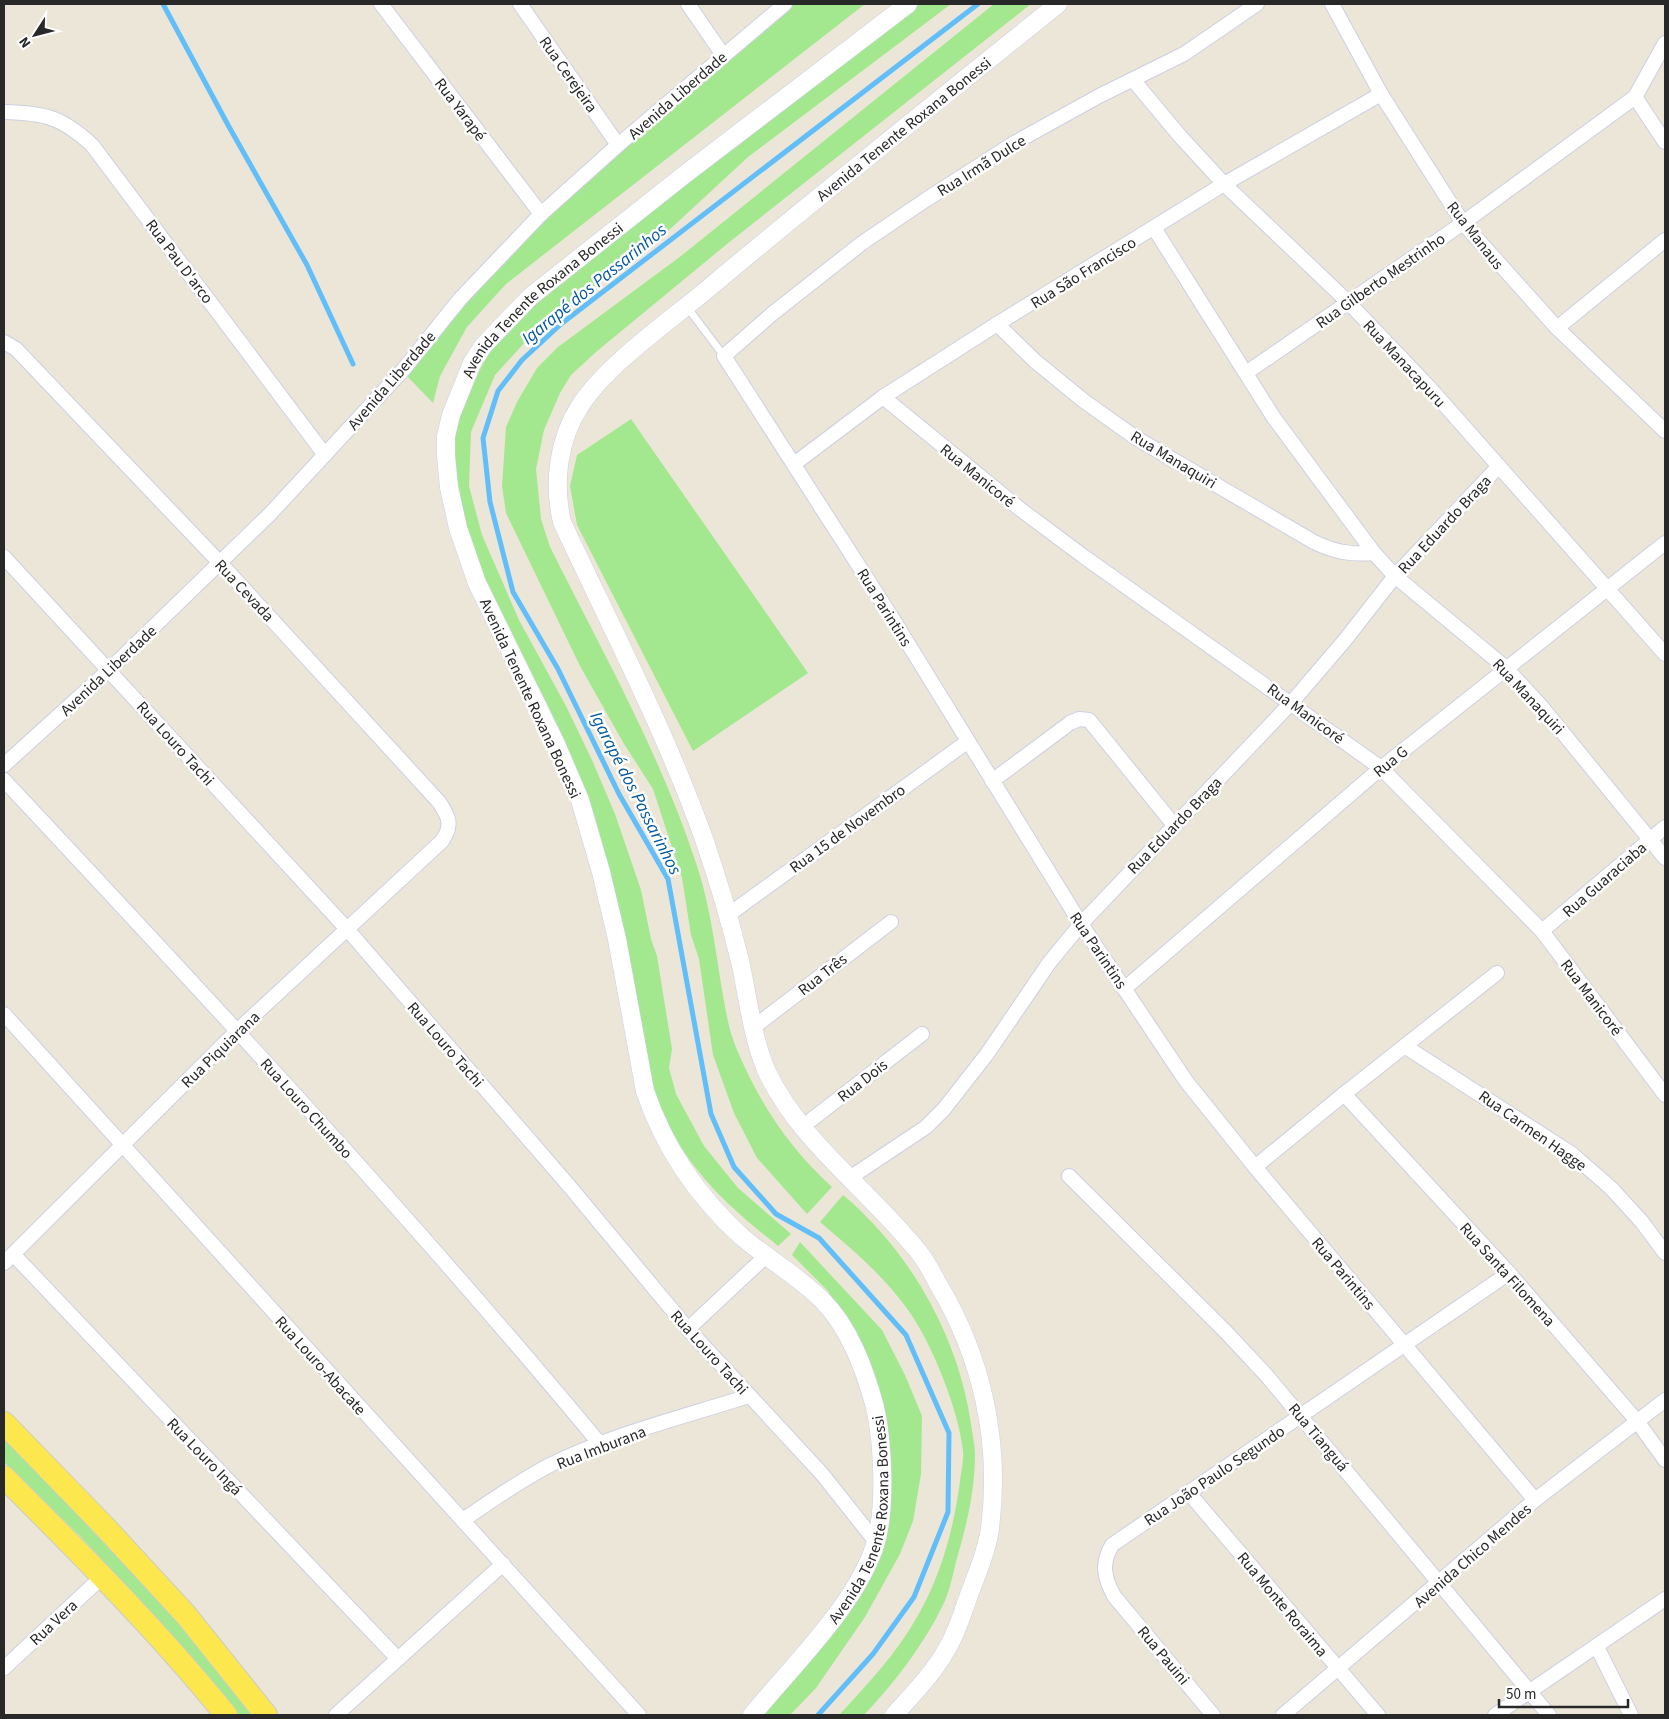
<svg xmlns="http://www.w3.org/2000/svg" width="1669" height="1719" font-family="'Source Sans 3',sans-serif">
  <rect width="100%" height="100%" fill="#ece6d8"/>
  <g fill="#a3e88f">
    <path d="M 782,4 L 865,4 L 506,284 L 467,327 L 440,376 L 433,403 L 404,373 L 540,218 Z"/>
    <path d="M 912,4 L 951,4 L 748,157 L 667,232 L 538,328 L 495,375 L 471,432 L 469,486 L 482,535 L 519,620 L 566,706 L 592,760 L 615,814 L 641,890 L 651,939 L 657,956 L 672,1049 L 669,1068 L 676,1094 L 704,1146 L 738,1188 L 791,1234 L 778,1246 C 715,1196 681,1162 650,1086 L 595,826 L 564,739 L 540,690 L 528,673 L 473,558 L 452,467 L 452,439 L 459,413 L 489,351 L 523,311 Z"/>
    <path d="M 994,4 L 1031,4 L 727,244 L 596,352 L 571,375 L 560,393 L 544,430 L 536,469 L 541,519 L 550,547 C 602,651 660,753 696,863 C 714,916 717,972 729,1026 C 733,1042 740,1057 747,1072 C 769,1117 795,1153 832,1187 L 807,1214 L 757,1158 L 734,1113 L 713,1055 L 699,959 L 691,935 L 682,878 L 653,789 L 624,744 L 580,666 L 506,513 L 502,486 L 506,427 L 517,402 L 537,368 L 558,347 L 681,256 Z"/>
    <path d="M 631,419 L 808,673 L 693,751 L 577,525 L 570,486 L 577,455 Z"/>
    <path d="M 843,1195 C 910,1251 959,1338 971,1424 C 972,1434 975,1444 975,1454 C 975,1490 967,1524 957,1558 C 953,1573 950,1591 943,1605 C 923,1646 895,1682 864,1715 L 839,1715 C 867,1685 897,1653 917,1617 C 941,1576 954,1528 960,1481 C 961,1471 964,1460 963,1451 C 959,1411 932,1343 908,1310 C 884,1276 852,1249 820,1222 Z"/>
    <path d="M 800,1242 L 882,1330 L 905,1375 L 922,1416 L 921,1474 L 913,1521 L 900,1554 L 865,1617 L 816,1688 L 790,1715 L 746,1715 L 856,1591 L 886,1493 L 863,1353 L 828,1291 L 792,1255 Z"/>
    <path d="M 4,1438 L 170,1613 L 251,1715 L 233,1715 L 155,1616 L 80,1536 L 4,1462 Z"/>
  </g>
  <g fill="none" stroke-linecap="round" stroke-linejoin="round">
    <g stroke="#61bef8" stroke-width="5">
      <path d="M 163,4 L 228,125 L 307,265 L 353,364"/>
      <path d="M 818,1715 L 873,1654 L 914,1597 L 948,1512 L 949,1433 L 906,1335 L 819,1238 L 776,1214 L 734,1167 L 711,1114 L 668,879 L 619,794 L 558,669 L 513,592 L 490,502 L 483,438 L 498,391 L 522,360 L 561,324 L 978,4"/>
    </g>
    <defs>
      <path id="service" d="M 687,307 L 724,356"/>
      <g id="minor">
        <path d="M 381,4 L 541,214"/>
        <path d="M 520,4 L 618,145"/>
        <path d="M 688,4 L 723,55"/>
        <path d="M 1257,4 L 1184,54 L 1099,96 L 1016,142 L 924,201 L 862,243 L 772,314 L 724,356 L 891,616 L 1081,924 L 1186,1081 L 1255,1167 L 1535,1500"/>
        <path d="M 1332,4 L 1381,94 L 1463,223 L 1557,328 L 1665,431"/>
        <path d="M 1134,81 L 1179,135 L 1224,184 L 1348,302 L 1428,386 L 1665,654"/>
        <path d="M 1635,97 L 1665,142"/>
        <path d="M 4,112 C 45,113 62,117 92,145 L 325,455"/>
        <path d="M 1154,228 L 1274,418 L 1374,553 L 1395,576 L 1506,668 L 1541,706 L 1665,858"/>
        <path d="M 997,324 L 1035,361 L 1084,401 L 1136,438 L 1314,542 C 1335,552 1351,555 1374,553"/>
        <path d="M 1557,328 L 1665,240"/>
        <path d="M 4,342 L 16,349 L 221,564 L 439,802 C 449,817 453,825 442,841 L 237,1031 L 4,1263"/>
        <path d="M 1246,373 L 1463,223 L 1635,97 L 1665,43"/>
        <path d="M 883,397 L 1020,509 L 1083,556 L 1381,768 L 1542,931 L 1665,1095"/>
        <path d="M 794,464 L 883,397 L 997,324 L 1224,184 L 1381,94"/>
        <path d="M 4,557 L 347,929 L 570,1187 L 688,1329 L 822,1474 L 876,1542"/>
        <path d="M 4,765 L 109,670 L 270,514 L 403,370 L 460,299 L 541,214 L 618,145 L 785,4"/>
        <path d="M 4,780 C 207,997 410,1215 600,1444"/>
        <path d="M 992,781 L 1070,723 L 1079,719 L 1089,720 L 1174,825"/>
        <path d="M 728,915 L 967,742"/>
        <path d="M 1542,931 L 1665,827"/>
        <path d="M 1124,989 L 1381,768 L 1665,543"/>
        <path d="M 4,1014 L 639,1715"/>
        <path d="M 754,1027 L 891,922"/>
        <path d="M 1406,1047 L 1572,1154 L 1611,1188 L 1642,1222 L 1665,1253"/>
        <path d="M 1344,1094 L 1509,1273 L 1637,1421 L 1665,1460"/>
        <path d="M 802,1127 L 922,1034"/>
        <path d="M 1255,1167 L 1344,1094 L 1497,973"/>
        <path d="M 1069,1176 L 1226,1332 L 1267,1376 L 1549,1715"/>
        <path d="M 848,1179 L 926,1127 L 944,1109 L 987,1054 L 1049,963 L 1081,924 L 1292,702 L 1345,640 L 1395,576 L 1499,466"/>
        <path d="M 13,1254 L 398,1659"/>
        <path d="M 688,1329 L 767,1255"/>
        <path d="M 1188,1492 L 1378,1715"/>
        <path d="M 463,1520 C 491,1501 519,1481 550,1465 C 613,1434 683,1417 749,1396"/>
        <path d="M 1597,1647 L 1631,1715"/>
        <path d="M 4,1668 L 103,1576"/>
        <path d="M 336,1715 L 503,1564"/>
        <path d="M 1213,1715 L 1114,1596 C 1104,1577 1101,1564 1112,1545 L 1509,1273"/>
        <path d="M 1283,1715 L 1535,1500 L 1665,1400"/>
        <path d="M 1495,1715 L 1665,1599"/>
      </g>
      <g id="tertiary">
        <path id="s1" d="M 752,1715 C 792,1666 858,1603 876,1542 C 886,1506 883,1443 875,1407 C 865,1370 850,1328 822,1300 C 798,1276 768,1259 742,1237 C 698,1197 664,1147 645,1091 L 617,939 L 601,872 L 580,800 L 556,744 L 477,583 L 458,528 L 449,487 L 446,456 L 446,436 L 451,415 L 472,363 L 483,346 L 530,297 L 684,175 L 908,4"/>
        <path id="s2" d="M 894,1715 C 913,1694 934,1673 948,1647 C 957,1632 962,1614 968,1598 C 976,1575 987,1552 990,1528 C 1001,1442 982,1357 938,1284 C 932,1273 926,1260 917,1250 C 869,1190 801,1143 767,1072 C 752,1038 748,997 740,961 C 730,920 718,880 704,839 C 665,730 611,627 562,522 C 553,483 558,440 580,406 C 607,364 671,320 710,287 C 824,191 942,98 1058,4"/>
      </g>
      <g id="primary">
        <path d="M 4,1423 L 104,1526 L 186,1615 L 266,1715"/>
        <path d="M 4,1477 C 81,1554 157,1630 226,1715"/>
      </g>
    </defs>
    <use href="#service" stroke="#cdcfe3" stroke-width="9"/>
    <use href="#minor" stroke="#cdcfe3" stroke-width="16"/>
    <use href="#tertiary" stroke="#cdcfe3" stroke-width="19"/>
    <use href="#primary" stroke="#cbcbcb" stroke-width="24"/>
    <use href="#service" stroke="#fff" stroke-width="7"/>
    <use href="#minor" stroke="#fff" stroke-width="14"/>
    <use href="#tertiary" stroke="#fff" stroke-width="18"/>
    <use href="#primary" stroke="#fce74e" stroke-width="22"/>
  </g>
  <g text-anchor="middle" stroke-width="5" stroke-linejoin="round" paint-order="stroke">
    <g font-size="16" fill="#282828" stroke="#fff">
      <text transform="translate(569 74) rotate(55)" y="6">Rua Cerejeira</text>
      <text transform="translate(677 95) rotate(-41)" y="6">Avenida Liberdade</text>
      <text transform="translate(461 109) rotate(53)" y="6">Rua Yarapé</text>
      <text dy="6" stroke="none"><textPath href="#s2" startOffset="1878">Avenida Tenente Roxana Bonessi</textPath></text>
      <text transform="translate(981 165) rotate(-32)" y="6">Rua Irmã Dulce</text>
      <text transform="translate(1476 235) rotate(52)" y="6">Rua Manaus</text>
      <text transform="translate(180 261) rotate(53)" y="6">Rua Pau D'arco</text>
      <text transform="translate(1083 272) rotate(-32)" y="6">Rua São Francisco</text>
      <text transform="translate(1380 280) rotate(-35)" y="6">Rua Gilberto Mestrinho</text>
      <text dy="6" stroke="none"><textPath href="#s1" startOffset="1612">Avenida Tenente Roxana Bonessi</textPath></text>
      <text transform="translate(1405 363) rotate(47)" y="6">Rua Manacapuru</text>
      <text transform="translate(391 380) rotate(-49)" y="6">Avenida Liberdade</text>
      <text transform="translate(1174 459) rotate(31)" y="6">Rua Manaquiri</text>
      <text transform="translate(978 475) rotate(39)" y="6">Rua Manicoré</text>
      <text transform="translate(1444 524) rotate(-47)" y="6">Rua Eduardo Braga</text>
      <text transform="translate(245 590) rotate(47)" y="6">Rua Cevada</text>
      <text transform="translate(885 607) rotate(58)" y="6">Rua Parintins</text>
      <text transform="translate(108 670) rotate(-43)" y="6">Avenida Liberdade</text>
      <text transform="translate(1529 696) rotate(47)" y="6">Rua Manaquiri</text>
      <text transform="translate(531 698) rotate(65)" y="6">Avenida Tenente Roxana Bonessi</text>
      <text transform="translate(1306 713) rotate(36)" y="6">Rua Manicoré</text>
      <text transform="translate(176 743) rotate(48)" y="6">Rua Louro Tachi</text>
      <text transform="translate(1390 761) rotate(-39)" y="6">Rua G</text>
      <text transform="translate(1174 825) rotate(-46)" y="6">Rua Eduardo Braga</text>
      <text transform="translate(847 828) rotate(-36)" y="6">Rua 15 de Novembro</text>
      <text transform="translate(1604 879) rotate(-41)" y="6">Rua Guaraciaba</text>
      <text transform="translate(1099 950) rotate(56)" y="6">Rua Parintins</text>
      <text transform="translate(822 974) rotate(-38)" y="6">Rua Três</text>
      <text transform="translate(1592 997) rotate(53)" y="6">Rua Manicoré</text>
      <text transform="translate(446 1044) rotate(49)" y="6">Rua Louro Tachi</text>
      <text transform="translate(220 1049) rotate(-44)" y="6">Rua Piquiarana</text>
      <text transform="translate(862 1080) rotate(-38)" y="6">Rua Dois</text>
      <text transform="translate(307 1108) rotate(48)" y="6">Rua Louro Chumbo</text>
      <text transform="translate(1533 1130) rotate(35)" y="6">Rua Carmen Hagge</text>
      <text transform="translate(1344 1273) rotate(50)" y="6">Rua Parintins</text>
      <text transform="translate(1508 1274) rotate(48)" y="6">Rua Santa Filomena</text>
      <text transform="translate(710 1352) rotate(48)" y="6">Rua Louro Tachi</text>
      <text transform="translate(321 1365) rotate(48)" y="6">Rua Louro-Abacate</text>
      <text transform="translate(1319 1437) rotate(50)" y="6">Rua Tianguá</text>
      <text transform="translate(601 1447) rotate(-21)" y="6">Rua Imburana</text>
      <text transform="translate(205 1456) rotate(46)" y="6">Rua Louro Ingá</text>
      <text transform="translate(1214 1475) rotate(-34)" y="6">Rua João Paulo Segundo</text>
      <text dy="6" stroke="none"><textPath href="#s1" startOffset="232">Avenida Tenente Roxana Bonessi</textPath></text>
      <text transform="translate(1472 1555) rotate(-41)" y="6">Avenida Chico Mendes</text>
      <text transform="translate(1283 1604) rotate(50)" y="6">Rua Monte Roraima</text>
      <text transform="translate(53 1622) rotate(-43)" y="6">Rua Vera</text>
      <text transform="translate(1164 1655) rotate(50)" y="6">Rua Pauini</text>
    </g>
    <g font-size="18" font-style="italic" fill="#0258a2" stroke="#fff">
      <text transform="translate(594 284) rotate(-39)" y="6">Igarapé dos Passarinhos</text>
      <text transform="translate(636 793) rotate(63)" y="6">Igarapé dos Passarinhos</text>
    </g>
  </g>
  <rect width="1669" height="1719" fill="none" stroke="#282828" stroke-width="10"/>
  <g transform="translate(35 35) rotate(234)" stroke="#ffffff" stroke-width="4" paint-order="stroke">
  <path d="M0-4L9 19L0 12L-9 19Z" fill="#282828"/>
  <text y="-8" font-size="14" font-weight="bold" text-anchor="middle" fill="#282828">N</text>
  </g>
  <path d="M1499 1699v8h129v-8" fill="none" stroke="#282828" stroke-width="2.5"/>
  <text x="1506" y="1699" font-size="15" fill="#282828" stroke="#ffffff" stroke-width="4" paint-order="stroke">50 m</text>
</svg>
